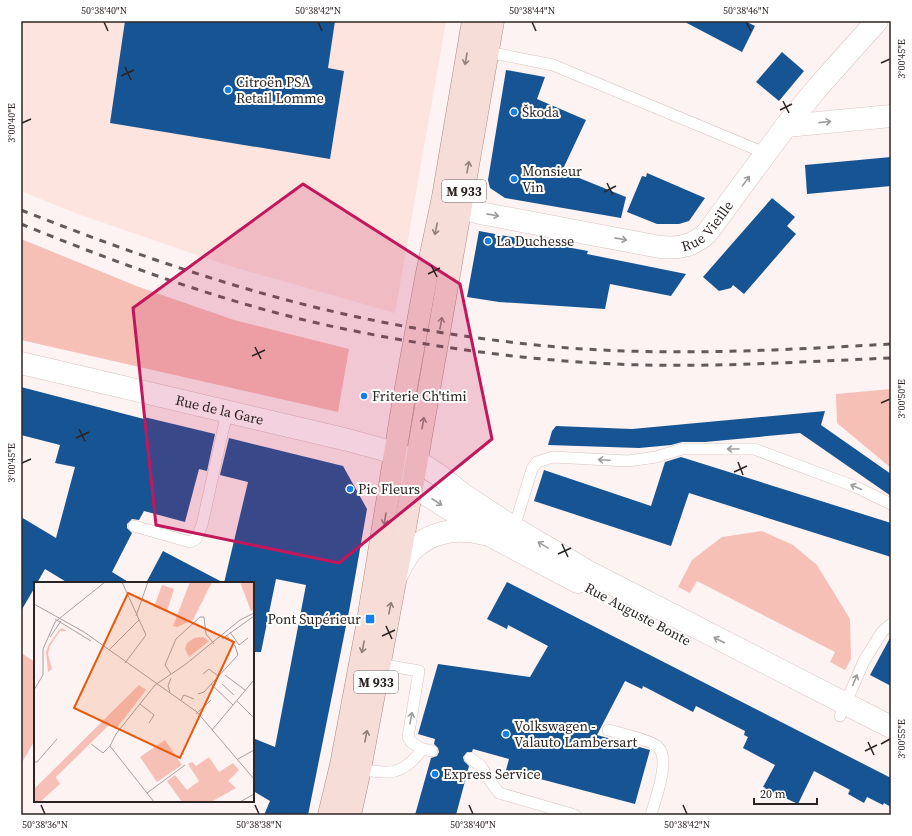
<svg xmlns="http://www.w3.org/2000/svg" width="912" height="836" font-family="'Source Serif 4',serif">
  <rect width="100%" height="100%" fill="#fcf3f2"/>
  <path fill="#fde4df" d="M 21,21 L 446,21 L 395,313 L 223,264 L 75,213 L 21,191 Z"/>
  <g fill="#f7c0b7">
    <path d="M 21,239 L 139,287 L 234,320 L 349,349 L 338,412 L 21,340 Z"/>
    <path d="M 891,389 L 891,468 L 837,423 L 836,394 Z"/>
    <path d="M 762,531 L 793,545 L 817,565 L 850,619 L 851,659 L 845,670 L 830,662 L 835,652 L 697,581 L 690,593 L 678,587 L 692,560 L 722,537 Z"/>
    <path d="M 21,653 L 35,662 L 35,740 L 21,764 Z"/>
  </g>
  <g fill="#175494">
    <path d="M 125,21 L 335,21 L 328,68 L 344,71 L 330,159 L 110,123 Z"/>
    <path d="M 683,21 L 745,21 L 755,26 L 742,52 Z"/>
    <path d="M 782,52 L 804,71 L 779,101 L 756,82 Z"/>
    <path d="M 506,70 L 545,77 L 537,99 L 586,120 L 562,171 L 626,197 L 621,218 L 505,198 L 490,188 L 488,180 Z"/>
    <path d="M 891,157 L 891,186 L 807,194 L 805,165 Z"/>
    <path d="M 647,173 L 705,198 L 689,221 L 679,224 L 657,224 L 627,212 L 642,176 L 646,177 Z"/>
    <path d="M 772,198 L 795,217 L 787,226 L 796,234 L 744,294 L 733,285 L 731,288 L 719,291 L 703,277 Z"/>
    <path d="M 479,231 L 588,251 L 587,254 L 686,274 L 671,296 L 610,284 L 605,309 L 499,302 L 467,297 Z"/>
    <path d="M 21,387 L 144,419 L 144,417 L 215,434 L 207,471 L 199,469 L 185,522 L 144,511 L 139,520 L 132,519 L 127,524 L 127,528 L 132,533 L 112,572 L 130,583 L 68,583 L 45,569 L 37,583 L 35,583 L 35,587 L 21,611 L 21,517 L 56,538 L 75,467 L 55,463 L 60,445 L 21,435 Z"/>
    <path d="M 825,411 L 821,425 L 891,474 L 891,496 L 800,433 L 705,442 L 682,442 L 671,445 L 639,448 L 548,445 L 552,431 L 556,426 L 632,429 Z"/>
    <path d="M 229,438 L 343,466 L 367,509 L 350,606 L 308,815 L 264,815 L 270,801 L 253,791 L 253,738 L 275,747 L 306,585 L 276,579 L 261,652 L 253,652 L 253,583 L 146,583 L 163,551 L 224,583 L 248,482 L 220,475 Z"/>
    <path d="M 681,457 L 891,523 L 891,557 L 689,493 L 671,546 L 534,501 L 544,470 L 651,506 L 665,462 Z"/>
    <path d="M 507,582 L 891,778 L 891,807 L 884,803 L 883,805 L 867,797 L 864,803 L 848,794 L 850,790 L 814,771 L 798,804 L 770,791 L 763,787 L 775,765 L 743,748 L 748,737 L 744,735 L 745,731 L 696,706 L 693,712 L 643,686 L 642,689 L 625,681 L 597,735 L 650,750 L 635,804 L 506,770 L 509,759 L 473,749 L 472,752 L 467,752 L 463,757 L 464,761 L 469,766 L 456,815 L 415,815 L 431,758 L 437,756 L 439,752 L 438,748 L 434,744 L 435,739 L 418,734 L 438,664 L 530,677 L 548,646 L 508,625 L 507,629 L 487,619 Z"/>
    <path d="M 891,636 L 891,686 L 870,675 Z"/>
  </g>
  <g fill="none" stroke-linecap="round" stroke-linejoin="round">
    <defs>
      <g id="service">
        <path d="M 488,52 L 553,65 L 765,153"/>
        <path d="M 134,526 L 190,542 L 196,539 L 202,525 L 227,412"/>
        <path d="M 514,528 L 532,469 L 537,462 L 553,457 L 628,461 L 656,457 L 682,449 L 754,449 L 856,487 L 891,504"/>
        <path d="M 379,664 L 419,671 L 408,737 L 411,742 L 422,749"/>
        <path d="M 840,716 L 864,661 L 882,632 L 891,624"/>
        <path d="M 608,730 C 619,733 651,740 658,747 C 671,759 655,800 651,815"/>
        <path d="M 470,758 L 481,766 L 488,778 L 499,793 L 575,815"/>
        <path d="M 358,769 C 367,770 387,774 395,771 C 406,768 416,758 422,749 L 432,751"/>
      </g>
      <path id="minor" d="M 786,126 L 891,116"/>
      <g id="tertiary">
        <path id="s1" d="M 449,195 C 454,208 467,209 480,213 L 660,247 C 679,249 693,246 707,233 L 786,126 L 818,87 L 877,21"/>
        <path id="s2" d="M 21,363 L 348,440 L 395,453 L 417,461 L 440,476 L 464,495 L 514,528 L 587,571 L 891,727"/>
        <path d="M 398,476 L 491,536 L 578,582"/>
        <path d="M 397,575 C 401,567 405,558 411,551 C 430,531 459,527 484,534"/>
      </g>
      <g id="primary">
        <path d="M 329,815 L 341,765 L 367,627 L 403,404 L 426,278 L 443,197 L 473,21"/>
        <path d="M 350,815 L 360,769 L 405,528 L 493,21"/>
      </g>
    </defs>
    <use href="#service" stroke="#dac4c0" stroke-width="12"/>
    <use href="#minor" stroke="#dac4c0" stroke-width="23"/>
    <use href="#tertiary" stroke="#dac4c0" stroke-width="23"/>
    <use href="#primary" stroke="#ad8d87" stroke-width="23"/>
    <use href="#service" stroke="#fff" stroke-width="11"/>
    <use href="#minor" stroke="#fff" stroke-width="22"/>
    <use href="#tertiary" stroke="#fff" stroke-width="22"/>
    <use href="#primary" stroke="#f7ddd8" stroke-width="22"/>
    <g stroke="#635b59" stroke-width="3" stroke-dasharray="7 7" stroke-linecap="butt">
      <path d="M 21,210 C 107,244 194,275 283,299 C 376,324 473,340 569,348 C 676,356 784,350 891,344"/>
      <path d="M 21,224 C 122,265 228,304 335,327 C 421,345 508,358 596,363 C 694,369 793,362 891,358"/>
    </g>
  </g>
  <defs><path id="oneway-shaft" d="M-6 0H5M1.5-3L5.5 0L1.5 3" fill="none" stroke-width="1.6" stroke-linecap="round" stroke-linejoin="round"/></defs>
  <g stroke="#92807d">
    <use href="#oneway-shaft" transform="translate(466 59) rotate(100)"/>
    <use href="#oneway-shaft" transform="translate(468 167) rotate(-80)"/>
    <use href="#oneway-shaft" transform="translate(436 229) rotate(102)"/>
    <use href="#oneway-shaft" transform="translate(441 323) rotate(-80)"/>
    <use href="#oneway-shaft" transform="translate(423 423) rotate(-80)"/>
    <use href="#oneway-shaft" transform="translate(385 519) rotate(99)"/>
    <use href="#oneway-shaft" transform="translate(390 608) rotate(-79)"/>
    <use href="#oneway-shaft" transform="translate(363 647) rotate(101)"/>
    <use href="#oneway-shaft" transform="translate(366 736) rotate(-79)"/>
  </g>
  <g stroke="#a09c9c">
    <use href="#oneway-shaft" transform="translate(825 122) rotate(-6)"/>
    <use href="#oneway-shaft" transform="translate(746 181) rotate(-54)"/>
    <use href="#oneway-shaft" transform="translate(493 215) rotate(11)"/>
    <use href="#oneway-shaft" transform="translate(621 239) rotate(11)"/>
    <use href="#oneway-shaft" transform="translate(733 449) rotate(180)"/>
    <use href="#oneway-shaft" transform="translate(604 460) rotate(-177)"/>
    <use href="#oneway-shaft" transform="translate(856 487) rotate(-156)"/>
    <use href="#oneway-shaft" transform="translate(437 502) rotate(33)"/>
    <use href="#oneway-shaft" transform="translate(543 545) rotate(-149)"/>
    <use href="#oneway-shaft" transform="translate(719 640) rotate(-153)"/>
    <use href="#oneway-shaft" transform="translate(855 680) rotate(-67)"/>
    <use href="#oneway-shaft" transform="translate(411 718) rotate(-80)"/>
  </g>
  <path fill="#c2185b" fill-opacity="0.2" stroke="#c2185b" stroke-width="3" stroke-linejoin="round" d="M 303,184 L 460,284 L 492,439 L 339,563 L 156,525 L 133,308 Z"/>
  <path fill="none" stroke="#2c2422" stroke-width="1.5" d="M 104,22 L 108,31M 318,22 L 322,31M 532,22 L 536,31M 746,22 L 751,31M 881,63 L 890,59M 125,67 L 131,80M 121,76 L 134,70M 783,101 L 789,113M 780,110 L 792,104M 22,123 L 31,119M 607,183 L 613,195M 604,192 L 616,186M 431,265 L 437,277M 428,274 L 440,268M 255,347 L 261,359M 252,356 L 265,350M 881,403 L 890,399M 79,429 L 85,441M 76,438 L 89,432M 738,462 L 743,475M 22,463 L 31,459M 734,472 L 747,466M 562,544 L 568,557M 558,554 L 571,548M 386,626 L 392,639M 382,636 L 395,630M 868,742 L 874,755M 881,744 L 890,739M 865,751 L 877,745M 41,805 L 45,814M 255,805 L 259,814M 469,805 L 473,814M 683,805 L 687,814"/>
  <g fill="#137fe7" stroke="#fff" stroke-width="1.5">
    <circle cx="228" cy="90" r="4"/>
    <circle cx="514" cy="112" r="4"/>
    <circle cx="514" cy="179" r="4"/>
    <circle cx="488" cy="241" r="4"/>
    <circle cx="364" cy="396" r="4"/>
    <circle cx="350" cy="489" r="4"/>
    <rect x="365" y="614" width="10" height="10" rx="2"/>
    <circle cx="506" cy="734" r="4"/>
    <circle cx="435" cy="774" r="4"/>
  </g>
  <g text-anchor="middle" stroke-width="4" stroke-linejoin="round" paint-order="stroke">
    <g fill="#fff" stroke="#6b6664" stroke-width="1">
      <rect x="442" y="180" width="44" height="22" rx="3"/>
      <rect x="354" y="671" width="44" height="22" rx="3"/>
    </g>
    <g font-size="13" font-weight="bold" fill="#2c2422">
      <text x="464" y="196">M 933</text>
      <text x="376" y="687">M 933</text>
    </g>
    <g font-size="14" fill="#2c2422" stroke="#fff" text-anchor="start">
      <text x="236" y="87">Citroën PSA<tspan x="236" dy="16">Retail Lomme</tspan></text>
      <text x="522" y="117">Škoda</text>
      <text x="522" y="176">Monsieur<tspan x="522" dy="16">Vin</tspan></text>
      <text x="496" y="246">La Duchesse</text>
      <text x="372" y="401">Friterie Ch'timi</text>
      <text x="358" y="494">Pic Fleurs</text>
      <text x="361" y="624" text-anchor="end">Pont Supérieur</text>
      <text x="514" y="731">Volkswagen -<tspan x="514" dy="16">Valauto Lambersart</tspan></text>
      <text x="443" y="779">Express Service</text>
    </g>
    <g font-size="14" fill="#2c2422" stroke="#fff">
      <text dy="5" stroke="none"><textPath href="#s1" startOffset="276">Rue Vieille</textPath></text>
      <text dy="5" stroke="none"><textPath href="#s2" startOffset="204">Rue de la Gare</textPath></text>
      <text transform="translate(638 614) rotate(28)" y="5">Rue Auguste Bonte</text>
    </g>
  </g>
  <g transform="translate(34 582)">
    <rect width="220" height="220" fill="#fcf3f2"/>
    <path d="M 156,0 L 178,0 L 159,38 L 143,45 L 139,44 ZM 206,0 L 220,0 L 220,28 L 217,29 ZM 128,3 L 140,7 L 133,29 L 120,25 ZM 28,46 L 33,49 L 26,49 L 16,64 L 14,72 L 18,87 L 14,90 L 12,70 L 14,64 L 25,48 ZM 169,55 L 175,59 L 155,75 L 151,67 L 153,61 L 160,56 ZM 105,103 L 112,108 L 82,147 L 77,141 L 22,195 L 26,202 L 6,220 L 0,220 L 0,207 ZM 131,158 L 148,183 L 123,200 L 106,175 ZM 175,175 L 185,190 L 199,181 L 205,188 L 194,199 L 202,206 L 177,220 L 148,220 L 133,199 L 141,193 L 153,208 L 165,199 L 154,182 L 158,180 L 162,184 Z" fill="#f7c0b7"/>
    <path fill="none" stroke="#a9a09f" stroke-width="1" d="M 88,0 L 112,53 L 91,81M 0,22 L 50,50 L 163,130 L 220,197M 102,34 L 114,0M 21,37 L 57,59M 196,50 L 205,63 L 214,56M 16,55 L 27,39M 188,57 L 220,34M 75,68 L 105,38M 137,92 L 131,83 L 142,57 L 166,35 L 170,35 L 172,52 L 180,62M 169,92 L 175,87 L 184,94M 191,93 L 211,108M 177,102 L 199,123M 188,102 L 200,113M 0,108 L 9,93 L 9,67 L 21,40 L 71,0M 136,110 L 134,104 L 137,96M 164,112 L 170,110 L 204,73 L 201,64 L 192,53M 147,118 L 150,113 L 160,117M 203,119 L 220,136M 106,122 L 120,133 L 115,141M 162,132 L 177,118M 178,148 L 220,98M 57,162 L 69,171 L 76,164M 76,164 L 82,152 L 121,103 L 152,82 L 206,38 L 220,31M 76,164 L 120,220M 204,177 L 220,168M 0,180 L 3,180 L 23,157M 113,211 L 151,183M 206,220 L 220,212"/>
    <path fill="#e8590c" fill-opacity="0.15" stroke="#e8590c" stroke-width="2" d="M 94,11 L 200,60 L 146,176 L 40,126 Z"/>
    <rect width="220" height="220" fill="none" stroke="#2c2422" stroke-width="2"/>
  </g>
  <rect width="912" height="836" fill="none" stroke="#ffffff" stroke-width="44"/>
  <path d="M754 798v6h63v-6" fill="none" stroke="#2c2422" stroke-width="2"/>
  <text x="760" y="798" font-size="12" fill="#2c2422" stroke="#ffffff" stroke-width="3" paint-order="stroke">20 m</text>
  <rect x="22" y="22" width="868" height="792" fill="none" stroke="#2c2422" stroke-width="1.5"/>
  <g font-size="10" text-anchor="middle" fill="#2c2422">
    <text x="104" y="14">50°38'40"N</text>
    <text x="318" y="14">50°38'42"N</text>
    <text x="532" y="14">50°38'44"N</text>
    <text x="746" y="14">50°38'46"N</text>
    <text transform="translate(901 59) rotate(-90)" y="4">3°00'45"E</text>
    <text transform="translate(11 123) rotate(-90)" y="4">3°00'40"E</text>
    <text transform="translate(901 399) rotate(-90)" y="4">3°00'50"E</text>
    <text transform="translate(11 463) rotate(-90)" y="4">3°00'45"E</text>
    <text transform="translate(901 739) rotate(-90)" y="4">3°00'55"E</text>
    <text x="45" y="828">50°38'36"N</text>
    <text x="259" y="828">50°38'38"N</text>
    <text x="473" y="828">50°38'40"N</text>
    <text x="687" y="828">50°38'42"N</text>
  </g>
</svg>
